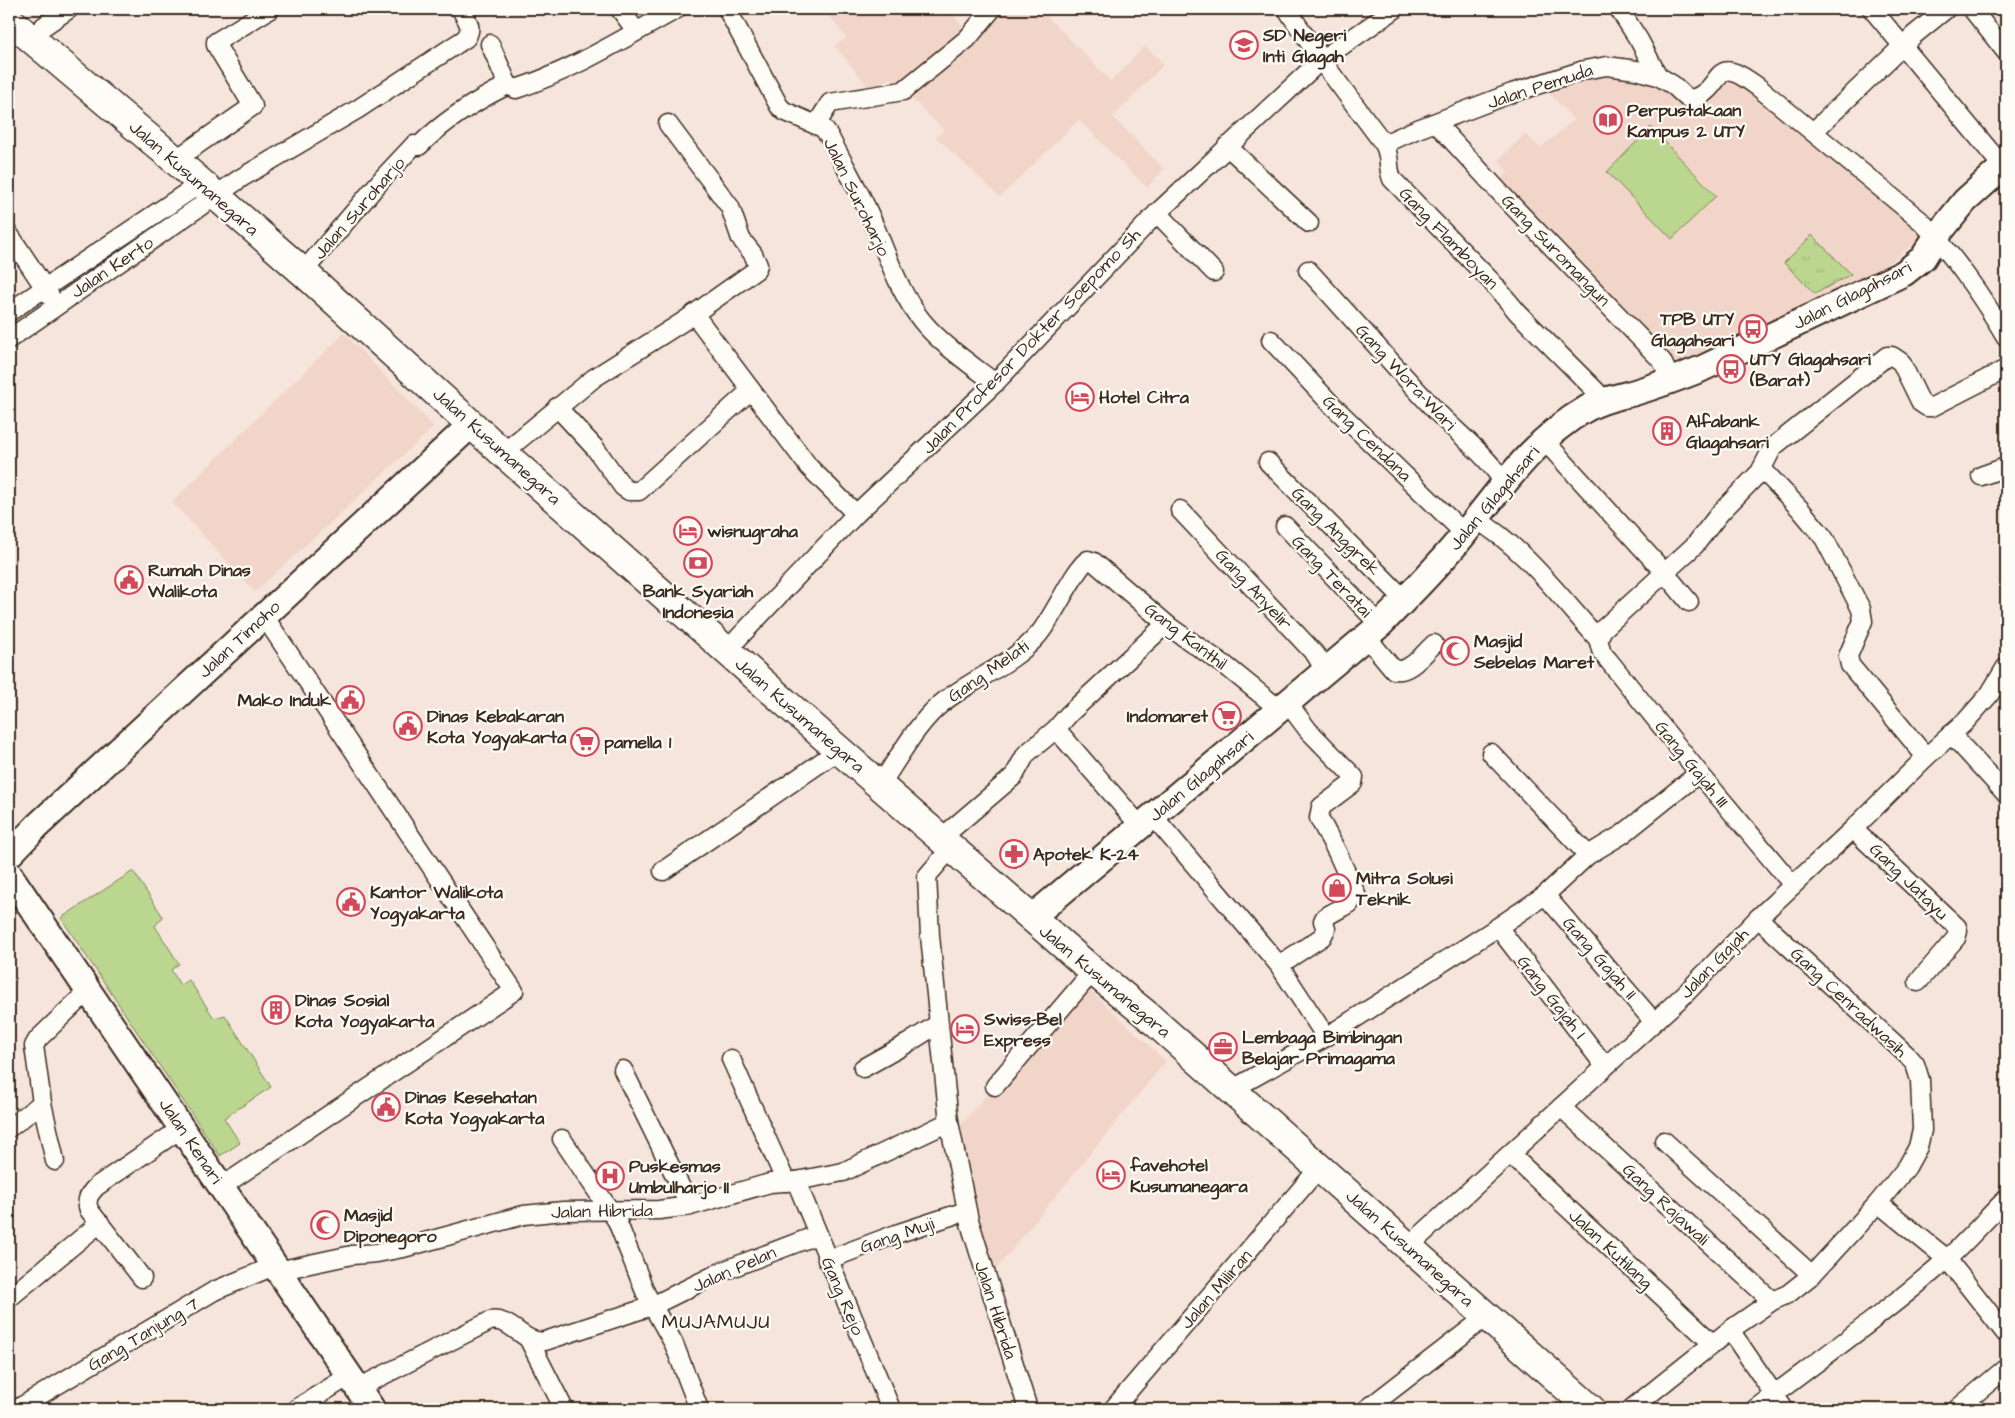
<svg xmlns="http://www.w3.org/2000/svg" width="2015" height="1418" font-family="'Architects Daughter',sans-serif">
  <defs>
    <pattern id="grass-tufts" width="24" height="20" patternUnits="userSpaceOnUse" patternTransform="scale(1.25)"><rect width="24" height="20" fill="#bbd68e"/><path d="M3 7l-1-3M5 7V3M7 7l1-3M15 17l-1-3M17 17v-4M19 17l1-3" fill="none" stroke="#a2b87a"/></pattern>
  </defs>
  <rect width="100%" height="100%" fill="#f6e5dc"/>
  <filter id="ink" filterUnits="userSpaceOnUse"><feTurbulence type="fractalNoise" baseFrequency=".02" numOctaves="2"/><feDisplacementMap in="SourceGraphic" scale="10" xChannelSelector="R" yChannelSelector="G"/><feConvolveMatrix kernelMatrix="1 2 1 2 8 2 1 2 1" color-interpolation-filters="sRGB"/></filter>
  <g filter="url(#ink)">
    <g fill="#f2d5c9">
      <path d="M 823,9 L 950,9 L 973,42 L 983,34 L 1003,9 L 1040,9 L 1111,81 L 1145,46 L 1164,64 L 1113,117 L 1164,169 L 1147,188 L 1079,120 L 1000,197 L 936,137 L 944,130 L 890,78 L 871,90 L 835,46 L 846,37 Z"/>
      <path d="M 1635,69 L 1689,98 L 1727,71 L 1930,231 L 1878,271 L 1672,369 L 1493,185 L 1508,172 L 1498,160 L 1525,134 L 1540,148 L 1574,120 L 1541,83 Z"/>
      <path d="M 344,333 L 434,427 L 255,592 L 172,502 Z"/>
      <path d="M 1082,983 L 1166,1061 L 997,1268 L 987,1274 L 954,1133 Z"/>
    </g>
    <path fill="url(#grass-tufts)" stroke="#7b8056" d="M 1812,235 L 1851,274 L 1815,294 L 1784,263 Z"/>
    <g fill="#bbd68e" stroke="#7b8056">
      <path d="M 1651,127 L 1716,196 L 1672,239 L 1607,172 Z"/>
      <path d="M 133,871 L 163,917 L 155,926 L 179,964 L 171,970 L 180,985 L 189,980 L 214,1018 L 225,1015 L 271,1087 L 224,1118 L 240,1143 L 220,1156 L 61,918 Z"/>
    </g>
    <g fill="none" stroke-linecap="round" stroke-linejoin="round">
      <defs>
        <g id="street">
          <path d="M 620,9 L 636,31"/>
          <path d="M 727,9 L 779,106 L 784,111 L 823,128 L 829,136 C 844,165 862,195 874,225 C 889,259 899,292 922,321 C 942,345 970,364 995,383"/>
          <path d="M 1287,9 L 1321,60 L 1384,144 C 1391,156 1387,167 1392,179 L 1491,281 L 1518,313 L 1597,392 L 1598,403"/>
          <path d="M 1619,9 L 1639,40 L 1658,76"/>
          <path d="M 1872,9 L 2003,167"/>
          <path d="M 1972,9 L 2006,52"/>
          <path d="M 31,40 L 44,26 L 69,9"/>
          <path d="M 490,44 L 508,85"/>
          <path d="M 1436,123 L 1506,199 L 1662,361 L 1671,381"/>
          <path d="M 816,125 L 830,103 L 903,91 L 967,39 L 992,9"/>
          <path d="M 1813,132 L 1914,35 L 1946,9"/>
          <path d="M 1384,144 L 1415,130 L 1512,93 L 1584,70 L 1607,66 L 1636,70 L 1658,76 L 1673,85 L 1686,97 L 1693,99 C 1727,86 1710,51 1758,87 L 1921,221 C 1951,252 1984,299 2006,337"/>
          <path d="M 1227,146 L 1309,223"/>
          <path d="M 175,160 L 253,106 L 216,45 L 216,42 L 270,9"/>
          <path d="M 1157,213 L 1214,272"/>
          <path d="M 9,234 L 50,296"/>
          <path d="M 1308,270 C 1351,317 1393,365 1436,411 C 1459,435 1487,455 1504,483"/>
          <path d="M 303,272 L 383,178 L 414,145 L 419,146 C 445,120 475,101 508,85 L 516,89 C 574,70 624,38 677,9"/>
          <path d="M 9,312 L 201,183"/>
          <path d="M 694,314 L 809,467 L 856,514"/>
          <path d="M 9,339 L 241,178 L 358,109 L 466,38 C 474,26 466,20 461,9"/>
          <path d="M 1271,340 L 1332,405 L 1465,534"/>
          <path d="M 557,407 L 595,448 L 623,487 L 629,491 L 639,491 L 751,390"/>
          <path d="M 1543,439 L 1665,573 L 1689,602"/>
          <path d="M 503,453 L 594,378 L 684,321 L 756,270 L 758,265 L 753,254 L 741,239 L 730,207 L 668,124"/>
          <path d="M 1268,462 L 1405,600"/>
          <path d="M 1762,469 L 1800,509 L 1824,538 L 1861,609 L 1863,621 L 1848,656 L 1850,665 L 1926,757"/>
          <path d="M 1981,476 L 2006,467"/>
          <path d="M 1180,510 L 1316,655 L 1325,671"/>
          <path d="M 1475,519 C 1522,545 1562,599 1598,639 L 1602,653 L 1609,661 L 1699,773 L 1793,885"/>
          <path d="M 1285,526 L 1380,625"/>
          <path d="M 1598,639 L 1603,629 L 1695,545 L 1720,513 L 1760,472 L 1773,447 L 1887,356 L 1892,356 L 1901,362 L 1921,403 L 1927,407 L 1932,407 L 2006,369"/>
          <path d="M 1361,642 L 1369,640 L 1394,670 C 1410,673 1423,654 1434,644"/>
          <path d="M 726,651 L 856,514 L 995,383 L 1157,213 L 1321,60 L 1395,9"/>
          <path d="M 1056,729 L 1141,827"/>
          <path d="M 1951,734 L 2006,794"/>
          <path d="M 1491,753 L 1588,855"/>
          <path d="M 880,785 C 898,759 917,723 942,703 C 972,679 1012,665 1038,635 C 1052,620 1076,566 1088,560 L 1094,562 L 1171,628 L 1226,666 L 1279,709"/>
          <path d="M 1153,816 L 1279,965 L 1326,1037"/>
          <path d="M 1853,829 L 1957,927 L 1958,931 L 1956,938 L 1918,982"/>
          <path d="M 940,839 L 1014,776 L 1026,754 L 1056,729 L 1069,714 L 1166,624"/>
          <path d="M 951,848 L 927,876 L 930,936 L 949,1122 L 969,1220 L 1028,1409"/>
          <path d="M 663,871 L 839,750"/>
          <path d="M 1545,895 L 1654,1022"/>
          <path d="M 1498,927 L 1605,1066"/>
          <path d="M 1279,965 L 1322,937 L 1326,929 L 1323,921 L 1325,917 L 1350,903 L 1356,894 L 1337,852 L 1319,818 L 1321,807 L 1353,783 L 1354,777 L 1308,730 L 1287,702"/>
          <path d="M 731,1059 L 786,1182"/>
          <path d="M 863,1068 L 908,1043 L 938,1024"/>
          <path d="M 623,1070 L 690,1206"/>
          <path d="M 995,1086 L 1093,971"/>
          <path d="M 1231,1090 L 1326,1037 L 1498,927 L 1545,895 L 1588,855 L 1623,834 L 1699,773"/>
          <path d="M 42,1103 L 55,1161"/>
          <path d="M 1561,1107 L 1772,1301"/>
          <path d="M 9,1128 L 42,1103 L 34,1046 L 38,1039 L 88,991"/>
          <path d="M 562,1139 L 617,1221 L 646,1294 L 674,1344 L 699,1409"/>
          <path d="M 1664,1141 L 1812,1275"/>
          <path d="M 1510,1154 L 1713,1344"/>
          <path d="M 796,1181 L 891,1409"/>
          <path d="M 221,1187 L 514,991 L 264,616"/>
          <path d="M 1878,1203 L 1947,1259 L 2006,1334"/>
          <path d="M 1408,1247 L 1686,993 L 1758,918 L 1853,829 L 1926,757 L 1965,722 L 1989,695 L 2006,667"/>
          <path d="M 827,1260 L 899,1233 L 966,1211"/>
          <path d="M 277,1271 L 352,1255 L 377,1253 L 403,1248 L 524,1215 L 563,1211 L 659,1210 L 690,1206 L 770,1183 L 796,1181 L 843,1172 L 949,1122"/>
          <path d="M 142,1278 L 89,1210 C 85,1199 90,1193 97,1186 L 182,1128"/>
          <path d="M 9,1298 L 100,1223"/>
          <path d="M 1730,1330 L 1784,1409"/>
          <path d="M 528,1338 L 564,1409"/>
          <path d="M 358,1388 L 490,1321 C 512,1317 523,1345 545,1341 L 652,1306 L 723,1271 L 817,1235"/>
          <path d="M 17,1409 L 214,1291 L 274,1266"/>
          <path d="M 296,1409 L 349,1376"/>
          <path d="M 1113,1409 L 1319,1168"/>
          <path d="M 1367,1409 L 1487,1316"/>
          <path d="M 1631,1409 L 1730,1330 L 1772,1301 L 1788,1294 L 1812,1275 L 1878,1203 L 1907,1167 L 1918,1147 L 1922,1130 L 1920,1080 L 1915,1064 L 1908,1056 L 1758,918"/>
          <path d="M 1755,1409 C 1818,1361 1884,1314 1945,1261 C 1966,1242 1986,1219 2006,1199"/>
          <path d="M 1957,1409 L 2006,1368"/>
        </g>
        <g id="secondary">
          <path d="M 9,855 L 37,826 L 472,424"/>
          <path d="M 9,874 L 372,1409"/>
          <path d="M 1031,918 L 1380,625 C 1409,595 1439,566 1465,533 C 1501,488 1535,438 1586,409 C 1600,400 1617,397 1633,393 C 1656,386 1678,378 1701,369 L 1904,273 L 1923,258 L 1936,237 L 1965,201 L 2006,164"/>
        </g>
        <path id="primary" d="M 9,20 L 175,160 L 303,272 L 503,453 L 839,750 L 1093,971 L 1147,1015 L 1591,1409"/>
      </defs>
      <use href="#street" stroke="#3b2a1e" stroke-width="21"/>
      <use href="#secondary" stroke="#3b2a1e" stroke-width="29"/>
      <use href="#primary" stroke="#3b2a1e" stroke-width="31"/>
      <use href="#street" stroke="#fdfcf7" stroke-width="18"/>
      <use href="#secondary" stroke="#fdfcf7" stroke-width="25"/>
      <use href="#primary" stroke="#fdfcf7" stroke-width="28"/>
    </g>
  </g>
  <defs>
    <symbol id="school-ring" viewBox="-11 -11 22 22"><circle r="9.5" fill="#fdfcf7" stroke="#d1495b" stroke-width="1.5"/><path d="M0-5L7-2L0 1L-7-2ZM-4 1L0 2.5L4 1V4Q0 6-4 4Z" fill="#d1495b"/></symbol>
    <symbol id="library-ring" viewBox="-11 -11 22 22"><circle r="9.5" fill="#fdfcf7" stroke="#d1495b" stroke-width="1.5"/><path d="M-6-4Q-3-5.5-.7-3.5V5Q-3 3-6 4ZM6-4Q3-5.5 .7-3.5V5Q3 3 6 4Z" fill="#d1495b"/></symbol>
    <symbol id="bus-ring" viewBox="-11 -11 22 22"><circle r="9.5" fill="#fdfcf7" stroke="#d1495b" stroke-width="1.5"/><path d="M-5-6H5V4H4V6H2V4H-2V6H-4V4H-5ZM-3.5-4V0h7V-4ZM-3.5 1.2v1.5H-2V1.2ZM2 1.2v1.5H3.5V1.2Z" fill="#d1495b"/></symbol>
    <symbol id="hotel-ring" viewBox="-11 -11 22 22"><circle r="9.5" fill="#fdfcf7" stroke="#d1495b" stroke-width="1.5"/><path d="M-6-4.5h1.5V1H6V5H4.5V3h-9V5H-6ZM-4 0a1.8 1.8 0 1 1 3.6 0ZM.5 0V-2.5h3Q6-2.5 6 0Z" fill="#d1495b"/></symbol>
    <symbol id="building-ring" viewBox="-11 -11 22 22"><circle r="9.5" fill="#fdfcf7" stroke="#d1495b" stroke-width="1.5"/><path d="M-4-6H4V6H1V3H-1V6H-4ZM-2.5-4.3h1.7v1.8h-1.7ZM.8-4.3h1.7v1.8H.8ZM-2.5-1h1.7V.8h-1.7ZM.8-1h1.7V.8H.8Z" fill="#d1495b"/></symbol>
    <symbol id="bank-ring" viewBox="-11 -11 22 22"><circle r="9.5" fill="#fdfcf7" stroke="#d1495b" stroke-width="1.5"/><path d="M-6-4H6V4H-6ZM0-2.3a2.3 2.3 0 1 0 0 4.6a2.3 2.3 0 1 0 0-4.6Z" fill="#d1495b"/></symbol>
    <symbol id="civic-ring" viewBox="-11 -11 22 22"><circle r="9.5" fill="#fdfcf7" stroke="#d1495b" stroke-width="1.5"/><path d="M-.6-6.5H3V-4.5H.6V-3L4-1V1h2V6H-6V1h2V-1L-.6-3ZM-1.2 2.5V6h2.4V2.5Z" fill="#d1495b"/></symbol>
    <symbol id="mosque-ring" viewBox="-11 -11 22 22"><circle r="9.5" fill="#fdfcf7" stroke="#d1495b" stroke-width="1.5"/><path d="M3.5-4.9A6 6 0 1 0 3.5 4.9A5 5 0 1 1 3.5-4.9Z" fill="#d1495b"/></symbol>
    <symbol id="supermarket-ring" viewBox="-11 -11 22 22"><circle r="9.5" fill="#fdfcf7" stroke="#d1495b" stroke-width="1.5"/><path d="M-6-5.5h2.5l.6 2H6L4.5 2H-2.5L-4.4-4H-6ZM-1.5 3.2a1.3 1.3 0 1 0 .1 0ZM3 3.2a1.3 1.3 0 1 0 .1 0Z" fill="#d1495b"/></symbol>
    <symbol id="pharmacy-ring" viewBox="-11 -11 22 22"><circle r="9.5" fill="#fdfcf7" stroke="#d1495b" stroke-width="1.5"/><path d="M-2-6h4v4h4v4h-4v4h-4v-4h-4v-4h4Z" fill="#d1495b"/></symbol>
    <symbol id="shop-ring" viewBox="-11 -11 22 22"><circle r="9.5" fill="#fdfcf7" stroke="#d1495b" stroke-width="1.5"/><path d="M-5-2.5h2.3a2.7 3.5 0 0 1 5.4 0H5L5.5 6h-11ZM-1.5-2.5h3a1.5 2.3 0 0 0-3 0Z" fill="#d1495b"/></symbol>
    <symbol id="office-ring" viewBox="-11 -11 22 22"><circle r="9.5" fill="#fdfcf7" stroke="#d1495b" stroke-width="1.5"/><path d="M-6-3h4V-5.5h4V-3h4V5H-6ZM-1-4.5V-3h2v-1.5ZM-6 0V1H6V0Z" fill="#d1495b"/></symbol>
    <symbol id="hospital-ring" viewBox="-11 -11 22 22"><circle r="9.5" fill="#fdfcf7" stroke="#d1495b" stroke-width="1.5"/><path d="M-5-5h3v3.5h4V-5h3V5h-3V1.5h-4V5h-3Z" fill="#d1495b"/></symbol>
  </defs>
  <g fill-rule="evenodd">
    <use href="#school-ring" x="1228" y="29" width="32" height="32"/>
    <use href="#library-ring" x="1592" y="104" width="32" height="32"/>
    <use href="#bus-ring" x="1737" y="313" width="32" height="32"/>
    <use href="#bus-ring" x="1715" y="353" width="32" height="32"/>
    <use href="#hotel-ring" x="1064" y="381" width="32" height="32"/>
    <use href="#building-ring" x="1651" y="415" width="32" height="32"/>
    <use href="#hotel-ring" x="672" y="515" width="32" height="32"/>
    <use href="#bank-ring" x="682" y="547" width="32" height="32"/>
    <use href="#civic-ring" x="113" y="564" width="32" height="32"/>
    <use href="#mosque-ring" x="1439" y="635" width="32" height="32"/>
    <use href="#civic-ring" x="334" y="684" width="32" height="32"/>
    <use href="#supermarket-ring" x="1211" y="700" width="32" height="32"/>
    <use href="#civic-ring" x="392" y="710" width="32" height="32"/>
    <use href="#supermarket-ring" x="569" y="726" width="32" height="32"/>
    <use href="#pharmacy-ring" x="998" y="838" width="32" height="32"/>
    <use href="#shop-ring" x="1321" y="872" width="32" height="32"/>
    <use href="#civic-ring" x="335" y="886" width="32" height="32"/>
    <use href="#building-ring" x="260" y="994" width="32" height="32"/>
    <use href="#hotel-ring" x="949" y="1013" width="32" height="32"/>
    <use href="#office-ring" x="1207" y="1031" width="32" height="32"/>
    <use href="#civic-ring" x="370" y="1091" width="32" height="32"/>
    <use href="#hotel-ring" x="1095" y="1159" width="32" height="32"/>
    <use href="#hospital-ring" x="594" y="1160" width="32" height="32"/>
    <use href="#mosque-ring" x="309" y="1209" width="32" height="32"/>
  </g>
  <g text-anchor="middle" stroke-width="4.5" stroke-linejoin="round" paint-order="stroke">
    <g font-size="18" font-weight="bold" fill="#3b2a1e" stroke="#fdfcf7" text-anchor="start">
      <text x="1263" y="41">SD Negeri<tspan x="1263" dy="21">Inti Glagah</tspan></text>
      <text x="1627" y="116">Perpustakaan<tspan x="1627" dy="21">Kampus 2 UTY</tspan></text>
      <text x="1734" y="325" text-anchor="end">TPB UTY<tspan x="1734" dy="21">Glagahsari</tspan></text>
      <text x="1750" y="365">UTY Glagahsari<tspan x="1750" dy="21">(Barat)</tspan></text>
      <text x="1099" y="403">Hotel Citra</text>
      <text x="1686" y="427">Alfabank<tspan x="1686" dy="21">Glagahsari</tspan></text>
      <text x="707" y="537">wisnugraha</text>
      <text x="148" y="576">Rumah Dinas<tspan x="148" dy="21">Walikota</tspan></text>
      <text x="698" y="597" text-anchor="middle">Bank Syariah<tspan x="698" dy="21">Indonesia</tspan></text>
      <text x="1474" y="647">Masjid<tspan x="1474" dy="21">Sebelas Maret</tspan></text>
      <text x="331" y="706" text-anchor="end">Mako Induk</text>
      <text x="427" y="722">Dinas Kebakaran<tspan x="427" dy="21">Kota Yogyakarta</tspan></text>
      <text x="1208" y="722" text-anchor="end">Indomaret</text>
      <text x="604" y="748">pamella 1</text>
      <text x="1033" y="860">Apotek K-24</text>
      <text x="1356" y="884">Mitra Solusi<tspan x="1356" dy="21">Teknik</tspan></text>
      <text x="370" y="898">Kantor Walikota<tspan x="370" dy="21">Yogyakarta</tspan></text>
      <text x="295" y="1006">Dinas Sosial<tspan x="295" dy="21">Kota Yogyakarta</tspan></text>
      <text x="984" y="1025">Swiss-Bel<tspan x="984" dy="21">Express</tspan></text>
      <text x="1242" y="1043">Lembaga Bimbingan<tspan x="1242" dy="21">Belajar Primagama</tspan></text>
      <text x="405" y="1103">Dinas Kesehatan<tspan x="405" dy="21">Kota Yogyakarta</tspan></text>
      <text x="1130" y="1171">favehotel<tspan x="1130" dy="21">Kusumanegara</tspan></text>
      <text x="629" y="1172">Puskesmas<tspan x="629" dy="21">Umbulharjo II</tspan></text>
      <text x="344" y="1221">Masjid<tspan x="344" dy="21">Diponegoro</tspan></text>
    </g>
    <g font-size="18" fill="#3b2a1e" stroke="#fdfcf7">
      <text transform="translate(1540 86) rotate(-18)" y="6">Jalan Pemuda</text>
      <text transform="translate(194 178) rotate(41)" y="6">Jalan Kusumanegara</text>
      <text transform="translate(857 197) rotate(64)" y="6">Jalan Suroharjo</text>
      <text transform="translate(359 208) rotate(-49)" y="6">Jalan Suroharjo</text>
      <text transform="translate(1449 238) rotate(46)" y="6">Gang Flamboyan</text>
      <text transform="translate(1556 250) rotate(46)" y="6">Gang Suromangun</text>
      <text transform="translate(112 267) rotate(-34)" y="6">Jalan Kerto</text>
      <text transform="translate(1852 295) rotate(-27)" y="6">Jalan Glagahsari</text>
      <text transform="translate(1031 341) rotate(-46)" y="6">Jalan Profesor Dokter Soepomo Sh</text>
      <text transform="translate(1406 377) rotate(47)" y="6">Gang Wora-Wari</text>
      <text transform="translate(1367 438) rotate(44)" y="6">Gang Cendana</text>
      <text transform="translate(497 446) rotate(42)" y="6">Jalan Kusumanegara</text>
      <text transform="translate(1494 498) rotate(-50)" y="6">Jalan Glagahsari</text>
      <text transform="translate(1336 531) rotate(45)" y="6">Gang Anggrek</text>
      <text transform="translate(1332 576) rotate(46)" y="6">Gang Teratai</text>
      <text transform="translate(1254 589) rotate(47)" y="6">Gang Anyelir</text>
      <text transform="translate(1186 636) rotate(37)" y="6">Gang Kanthil</text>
      <text transform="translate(239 639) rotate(-43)" y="6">Jalan Timoho</text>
      <text transform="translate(988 671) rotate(-35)" y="6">Gang Melati</text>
      <text transform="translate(800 715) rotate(41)" y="6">Jalan Kusumanegara</text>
      <text transform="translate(1692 764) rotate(51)" y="6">Gang Gajah III</text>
      <text transform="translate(1201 776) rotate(-40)" y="6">Jalan Glagahsari</text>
      <text transform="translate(1909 881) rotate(44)" y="6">Gang Jatayu</text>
      <text transform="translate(1600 958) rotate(49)" y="6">Gang Gajah II</text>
      <text transform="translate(1714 963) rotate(-46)" y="6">Jalan Gajah</text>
      <text transform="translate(1105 981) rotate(40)" y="6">Jalan Kusumanegara</text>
      <text transform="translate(1552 997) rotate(52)" y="6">Gang Gajah I</text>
      <text transform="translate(1849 1002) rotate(43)" y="6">Gang Cenradwasih</text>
      <text transform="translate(191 1141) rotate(56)" y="6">Jalan Kenari</text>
      <text transform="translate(1666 1204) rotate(43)" y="6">Gang Rajawali</text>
      <text transform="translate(602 1211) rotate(-1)" y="6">Jalan Hibrida</text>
      <text transform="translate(897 1235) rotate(-19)" y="6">Gang Muji</text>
      <text transform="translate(1410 1248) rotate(42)" y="6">Jalan Kusumanegara</text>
      <text transform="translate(1611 1249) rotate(43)" y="6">Jalan Kutilang</text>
      <text transform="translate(734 1269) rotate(-24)" y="6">Jalan Pelan</text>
      <text transform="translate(1216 1289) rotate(-49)" y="6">Jalan Miliran</text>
      <text transform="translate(843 1296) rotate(67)" y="6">Gang Rejo</text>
      <text transform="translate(996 1310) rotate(72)" y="6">Jalan Hibrida</text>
      <text transform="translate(143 1334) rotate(-31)" y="6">Gang Tanjung 7</text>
    </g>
    <g font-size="20" letter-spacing="1" fill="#3b2a1e" stroke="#fdfcf7">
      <text x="716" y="1328">MUJAMUJU</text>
    </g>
  </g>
  <rect width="2015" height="1418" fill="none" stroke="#fdfcf7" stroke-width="30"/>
  <rect x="15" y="15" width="1985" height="1388" fill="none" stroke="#3b2a1e" stroke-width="2" filter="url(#ink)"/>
</svg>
